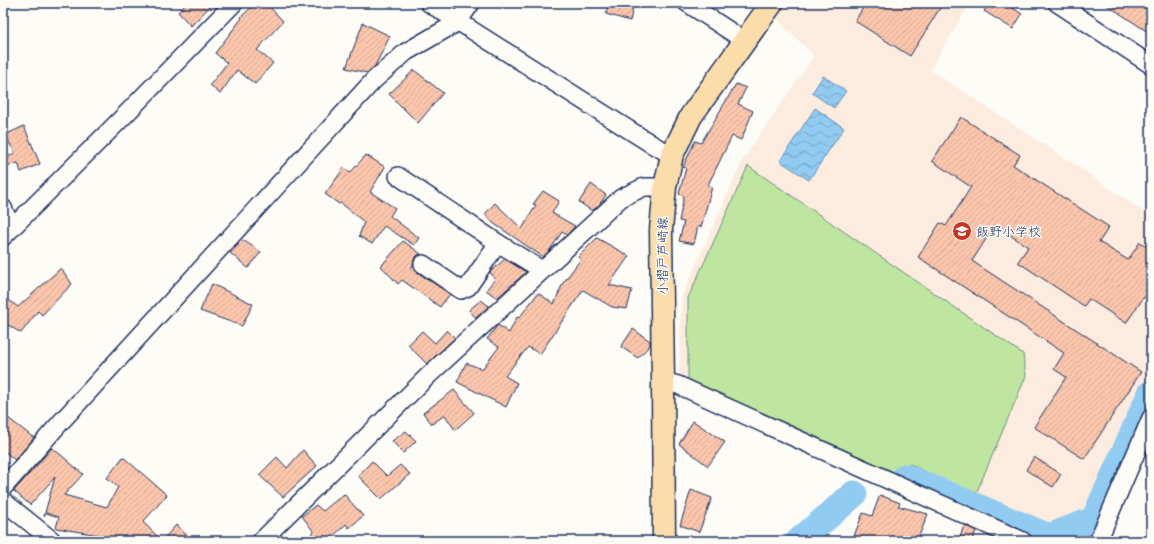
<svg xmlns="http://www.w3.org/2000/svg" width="1154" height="544" font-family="Itim,'Klee One',sans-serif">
  <defs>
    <pattern id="water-waves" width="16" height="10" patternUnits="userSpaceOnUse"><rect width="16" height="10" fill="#91cbf1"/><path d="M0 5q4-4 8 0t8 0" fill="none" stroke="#76a5c6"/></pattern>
    <pattern id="building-hatch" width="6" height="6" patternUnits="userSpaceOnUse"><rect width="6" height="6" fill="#fbc6ac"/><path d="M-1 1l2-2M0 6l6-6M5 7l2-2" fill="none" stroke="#d7aa96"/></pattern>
  </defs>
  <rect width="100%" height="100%" fill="#fdfcf7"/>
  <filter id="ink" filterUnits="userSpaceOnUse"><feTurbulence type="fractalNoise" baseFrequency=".025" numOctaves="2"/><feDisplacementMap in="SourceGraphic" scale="8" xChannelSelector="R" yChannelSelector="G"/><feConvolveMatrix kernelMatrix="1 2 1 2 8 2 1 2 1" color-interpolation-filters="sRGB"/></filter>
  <g filter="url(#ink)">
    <path fill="#fcece0" d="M 784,3 L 970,3 L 930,70 L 1085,171 L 1151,217 L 1151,372 L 1088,516 L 1051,531 L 896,473 L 679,376 L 681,298 L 743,159 L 814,56 L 774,16 Z"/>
    <path fill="#bfe6a1" stroke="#6d8a80" d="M 748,166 L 1023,354 L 1026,376 L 975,496 L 910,464 L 896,473 L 688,379 L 688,298 Z"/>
    <g fill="url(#water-waves)" stroke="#628db6">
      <path d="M 823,76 L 846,91 L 834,108 L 812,93 Z"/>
      <path d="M 815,108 L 844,128 L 809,180 L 780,161 Z"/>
    </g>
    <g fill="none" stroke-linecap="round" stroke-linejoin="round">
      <g stroke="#91cbf1" stroke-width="27">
        <path d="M 905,477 L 1049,537 L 1094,520 L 1151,393"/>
        <path d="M 799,541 L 854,494"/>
      </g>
    </g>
    <g fill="url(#building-hatch)" stroke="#1b2f5e">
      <path d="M 187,3 L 213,3 L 191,26 L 178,12 Z"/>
      <path d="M 256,3 L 266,3 L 283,21 L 257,50 L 273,63 L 255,84 L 237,70 L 220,94 L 210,85 L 227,63 L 215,53 L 242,18 L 241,17 Z"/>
      <path d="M 609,3 L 634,3 L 630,21 L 606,14 Z"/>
      <path d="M 866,3 L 943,3 L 910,56 L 855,21 Z"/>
      <path d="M 989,3 L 1005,3 L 1022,14 L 1013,29 L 984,11 Z"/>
      <path d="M 1104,3 L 1151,3 L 1151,34 Z"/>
      <path d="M 363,23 L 390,36 L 375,66 L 367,73 L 346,68 Z"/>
      <path d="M 414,70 L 443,93 L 418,123 L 389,94 Z"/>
      <path d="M 736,84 L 746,88 L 738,104 L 753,111 L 741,140 L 732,136 L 708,185 L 712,187 L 701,227 L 698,226 L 694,244 L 679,241 L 684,222 L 679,221 L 684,196 L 679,194 L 686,168 L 683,167 L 695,141 L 701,143 Z"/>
      <path d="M 961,117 L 1020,155 L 1013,165 L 1109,227 L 1099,242 L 1128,260 L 1140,242 L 1151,249 L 1151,301 L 1144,297 L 1126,323 L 1089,299 L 1084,306 L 1018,262 L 1028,247 L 995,225 L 972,261 L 1141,372 L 1084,459 L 1034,427 L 1066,377 L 1054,369 L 1064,353 L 918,257 L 940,223 L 946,226 L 971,187 L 932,161 Z"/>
      <path d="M 24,126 L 40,164 L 21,172 L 18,163 L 3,167 L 3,159 L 15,153 L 5,135 Z"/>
      <path d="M 366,155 L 385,167 L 370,192 L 395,208 L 390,216 L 419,238 L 414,245 L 384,226 L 372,244 L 359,236 L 364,222 L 341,203 L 339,204 L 325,194 L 344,168 L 350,173 Z"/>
      <path d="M 591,184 L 606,195 L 599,205 L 592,211 L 579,202 Z"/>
      <path d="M 543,191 L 559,201 L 552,213 L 575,226 L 567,235 L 562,232 L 550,250 L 543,257 L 493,223 L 485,214 L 495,203 L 522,229 L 536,205 L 533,204 Z"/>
      <path d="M 597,238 L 629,256 L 609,285 L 632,290 L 627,309 L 612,307 L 583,290 L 540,354 L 528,347 L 505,376 L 517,383 L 506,407 L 457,382 L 466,363 L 482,369 L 499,347 L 487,339 L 498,325 L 509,333 L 517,317 L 519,318 L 538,293 L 554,304 L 563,283 L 581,259 L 578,257 Z"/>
      <path d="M 243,240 L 261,252 L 248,268 L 230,253 Z"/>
      <path d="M 403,241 L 421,254 L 418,255 L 415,258 L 413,263 L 413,266 L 411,268 L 450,294 L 440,307 L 402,280 L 398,284 L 381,266 Z"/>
      <path d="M 505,259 L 526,272 L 497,298 L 486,290 L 495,279 L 490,272 Z"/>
      <path d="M 61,268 L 72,284 L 42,315 L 38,311 L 21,333 L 3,322 L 3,296 L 18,307 Z"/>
      <path d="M 212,284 L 253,304 L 242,326 L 200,311 Z"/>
      <path d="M 481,300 L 489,306 L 476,318 L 469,310 Z"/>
      <path d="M 633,329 L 650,341 L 650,345 L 638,358 L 621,347 Z"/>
      <path d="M 447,330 L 455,338 L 427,364 L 408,345 L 422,331 L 435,343 Z"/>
      <path d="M 454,390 L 474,413 L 455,430 L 445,415 L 432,424 L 423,413 Z"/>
      <path d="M 3,414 L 34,438 L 15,460 L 3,450 Z"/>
      <path d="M 693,421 L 725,442 L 708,466 L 679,444 Z"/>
      <path d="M 406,431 L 416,441 L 403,453 L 392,441 Z"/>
      <path d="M 52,448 L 61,455 L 83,474 L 64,495 L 107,507 L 118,487 L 107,478 L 123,457 L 167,495 L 143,522 L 162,541 L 93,541 L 99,535 L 56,528 L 59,517 L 46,513 L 44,516 L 55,477 L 30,505 L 14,491 Z"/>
      <path d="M 303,450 L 317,466 L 283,497 L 259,475 L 277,457 L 287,468 Z"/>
      <path d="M 1034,457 L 1061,474 L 1053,487 L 1026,470 Z"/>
      <path d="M 372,461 L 387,476 L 400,465 L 410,474 L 381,499 L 358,476 Z"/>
      <path d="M 691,490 L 712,498 L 699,532 L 680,525 Z"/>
      <path d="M 344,494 L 363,516 L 349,528 L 346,524 L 328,541 L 320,541 L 311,534 L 314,532 L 302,516 L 316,505 L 323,511 Z"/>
      <path d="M 880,495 L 900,503 L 898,506 L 928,514 L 917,541 L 852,541 L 863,513 L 872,516 Z"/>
      <path d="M 176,525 L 193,541 L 162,541 Z"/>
      <path d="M 964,525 L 976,531 L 972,541 L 959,541 Z"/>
    </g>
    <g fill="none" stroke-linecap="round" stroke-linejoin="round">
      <defs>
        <g id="minor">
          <path d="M 429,3 L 653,145 L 672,155"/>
          <path d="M 687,3 L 745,41"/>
          <path d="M 1057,3 L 1151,65"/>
          <path d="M 398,176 L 498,243"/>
          <path d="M 3,208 L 12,228"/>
          <path d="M 3,237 L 125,115 L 234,3"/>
          <path d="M 423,264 L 461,290 L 468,287 L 498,243 L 542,270"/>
          <path d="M 663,381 L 678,385 L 1023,541"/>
          <path d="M 3,488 L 60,423 L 374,80 L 406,52 L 458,22 L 471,3"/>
          <path d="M 3,501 L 53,541"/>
          <path d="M 261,541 L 430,374 L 621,198 L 644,187 L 665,187"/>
          <path d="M 1098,541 L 1151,418"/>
        </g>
        <path id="major" d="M 664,541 L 663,381 L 661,230 L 665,187 L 672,155 L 691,116 L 772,3"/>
      </defs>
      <use href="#minor" stroke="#1b2f5e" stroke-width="20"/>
      <use href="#major" stroke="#1b2f5e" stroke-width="25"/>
      <use href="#minor" stroke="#fdfcf7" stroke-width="17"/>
      <use href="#major" stroke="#fbdcab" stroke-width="22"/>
    </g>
  </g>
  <defs>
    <symbol id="school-disc" viewBox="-11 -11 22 22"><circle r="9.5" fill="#c8321e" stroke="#fdfcf7"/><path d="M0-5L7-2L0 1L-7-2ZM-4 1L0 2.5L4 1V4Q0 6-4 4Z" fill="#fff"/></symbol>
  </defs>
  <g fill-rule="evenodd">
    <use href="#school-disc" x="951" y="220" width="22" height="22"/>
  </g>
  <g text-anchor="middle" stroke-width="3" stroke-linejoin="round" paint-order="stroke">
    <g font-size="13" fill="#1b2f5e" stroke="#fdfcf7" text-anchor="start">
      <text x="976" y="236">飯野小学校</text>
    </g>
    <g font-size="13" fill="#1b2f5e" stroke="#fdfcf7">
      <text transform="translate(662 256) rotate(-90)" y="5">小摺戸芦崎線</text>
    </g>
  </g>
  <rect width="1154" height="544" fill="none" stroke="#fdfcf7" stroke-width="16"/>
  <rect x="8" y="8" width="1138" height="528" fill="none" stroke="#1b2f5e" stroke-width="1.5" filter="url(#ink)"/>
</svg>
